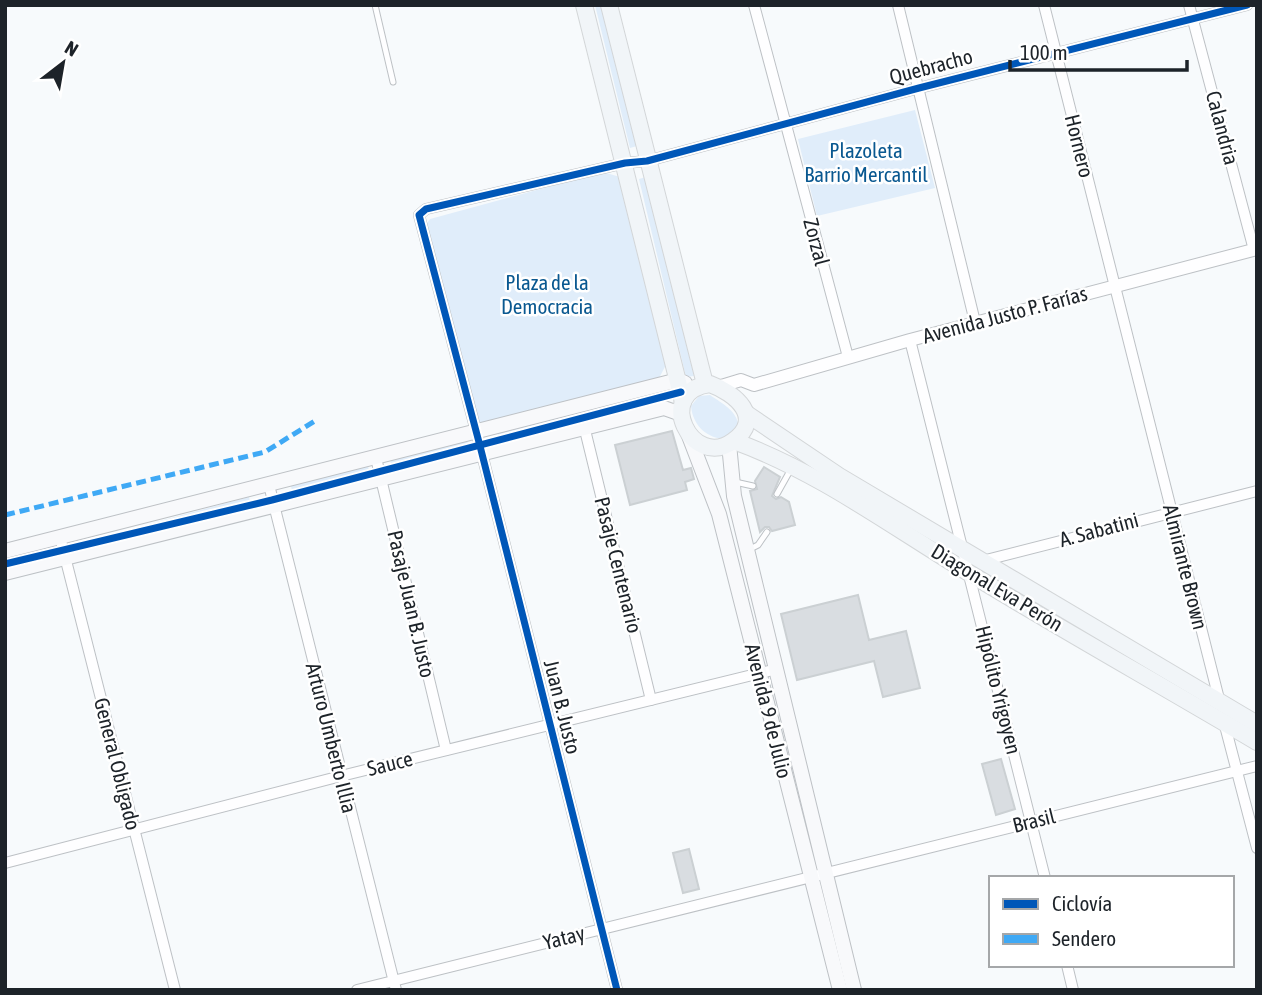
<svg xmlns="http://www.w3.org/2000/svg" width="1262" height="995" font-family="'Asap Condensed',sans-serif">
  <rect width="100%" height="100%" fill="#f7fafc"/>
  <g fill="#e0edfa">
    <path d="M 595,5 L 602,5 L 637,146 L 630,148 Z"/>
    <path d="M 915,110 L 935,188 L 817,216 L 798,139 Z"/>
    <path d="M 603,172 L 620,177 L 667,363 L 658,380 L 479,424 L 425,226 L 430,219 Z"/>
    <path d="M 646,177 L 694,376 L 686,377 L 639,179 Z"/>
    <path d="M 668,390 L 670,399 L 499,440 L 497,431 Z"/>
    <path d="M 710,395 C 723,404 736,410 739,426 L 727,439 C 707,439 693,426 691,406 L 699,396 Z"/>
    <path d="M 467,440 L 469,449 L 392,469 L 390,459 Z"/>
    <path d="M 368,466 L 370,475 L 293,495 L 291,486 Z"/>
    <path d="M 249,497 L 251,506 L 89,550 L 86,541 Z"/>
  </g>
  <g fill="#d9dde1" stroke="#cbd0d3" stroke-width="2">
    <path d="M 672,431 L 683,470 L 691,468 L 694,479 L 685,482 L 687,490 L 630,505 L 615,445 Z"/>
    <path d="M 764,467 L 780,477 L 772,496 L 776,499 L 781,497 L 789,502 L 795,525 L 772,531 L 769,527 L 765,527 L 760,532 L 750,491 L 757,489 L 755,481 Z"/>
    <path d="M 858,595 L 869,640 L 906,631 L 920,688 L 883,697 L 874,661 L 797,680 L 781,614 Z"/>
    <path d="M 1001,759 L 1015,809 L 996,815 L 982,764 Z"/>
    <path d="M 689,849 L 699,889 L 683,893 L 673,853 Z"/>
  </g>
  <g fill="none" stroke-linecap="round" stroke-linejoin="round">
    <defs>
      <g id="service">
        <path d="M 375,5 L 393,82"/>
        <path d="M 735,482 L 753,486"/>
        <path d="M 777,494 L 791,469"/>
        <path d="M 750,549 L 758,545 L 767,532"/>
      </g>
      <g id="minor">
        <path d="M 754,5 L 848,357"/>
        <path d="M 898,5 L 975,322"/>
        <path d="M 1044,5 L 1220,703"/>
        <path d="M 1189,5 L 1254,250"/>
        <path d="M 910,340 L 1045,878"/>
        <path d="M 585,430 L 651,700"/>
        <path d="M 376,458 L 446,750"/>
        <path d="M 269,485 L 396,990"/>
        <path d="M 60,537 L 175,990"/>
        <path d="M 982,561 L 1257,491"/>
        <path d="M 1224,722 L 1257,848"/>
        <path d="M 5,863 L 341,776 L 777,669"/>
        <path d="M 1067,965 L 1073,990"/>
        <path d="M 357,990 L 1257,766"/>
        <path d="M 617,990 L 480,446 L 419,215 L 426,209 L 625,163 L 647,161 L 919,88 L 1247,5"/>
      </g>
      <path id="tertiary" d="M 718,387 L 741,380 L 754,385 L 910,340 L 1257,249"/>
      <g id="secondary">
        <path d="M 689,436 L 719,514 L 840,990"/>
        <path d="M 729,444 L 734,496 L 854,990"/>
        <path d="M 5,551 L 678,380 L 685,383"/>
        <path d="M 5,573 L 664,408 L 681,414"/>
      </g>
      <g id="primary">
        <path d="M 584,5 L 683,402"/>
        <path d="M 609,5 L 705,384"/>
        <path d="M 710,384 C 735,393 765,418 733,441 C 692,471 653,391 710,384 Z"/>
        <path d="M 747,414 L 839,476 L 1257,724"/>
        <path d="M 734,441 C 819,472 891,526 969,573 C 1064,631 1161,685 1257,742"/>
      </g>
    </defs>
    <use href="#service" stroke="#bdc1c5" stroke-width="7"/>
    <use href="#minor" stroke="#bdc1c5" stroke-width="12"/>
    <use href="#tertiary" stroke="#bdc1c5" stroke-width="14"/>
    <use href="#secondary" stroke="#bdc1c5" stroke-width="16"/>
    <use href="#primary" stroke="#d3d6d8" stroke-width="18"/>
    <use href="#service" stroke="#fefeff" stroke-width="5"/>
    <use href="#minor" stroke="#fefeff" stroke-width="10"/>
    <use href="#tertiary" stroke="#fefeff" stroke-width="12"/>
    <use href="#secondary" stroke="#f8f9fb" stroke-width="14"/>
    <use href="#primary" stroke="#f1f5f8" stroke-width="16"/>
    <path stroke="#3fa9f5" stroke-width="5" stroke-dasharray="10 5" stroke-linecap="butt" d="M 5,515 L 265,452 L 318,419"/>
    <defs>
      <g id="cycleway">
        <path d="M 5,564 L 272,500 L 681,392"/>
        <path d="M 617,990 L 480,446 L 419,215 L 426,209 L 625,163 L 647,161 L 919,88 L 1247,5"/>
      </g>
    </defs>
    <use href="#cycleway" stroke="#fff" stroke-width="11"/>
    <use href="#cycleway" stroke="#0057b8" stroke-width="7"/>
  </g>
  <g text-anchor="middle" stroke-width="5" stroke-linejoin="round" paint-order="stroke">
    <g font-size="21" fill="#1d2329" stroke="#fff">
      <text transform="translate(931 67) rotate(-15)" y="7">Quebracho</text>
      <text transform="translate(1222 128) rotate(75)" y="7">Calandria</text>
      <text transform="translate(1079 146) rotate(76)" y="7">Hornero</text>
      <text transform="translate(816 242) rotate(75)" y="7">Zorzal</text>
      <text transform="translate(1005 315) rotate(-15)" y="7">Avenida Justo P. Farías</text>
      <text transform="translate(1099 530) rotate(-15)" y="7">A. Sabatini</text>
      <text transform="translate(618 565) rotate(76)" y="7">Pasaje Centenario</text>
      <text transform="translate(1185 567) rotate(76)" y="7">Almirante Brown</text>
      <text transform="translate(997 588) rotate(31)" y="7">Diagonal Eva Perón</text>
      <text transform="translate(411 604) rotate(77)" y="7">Pasaje Juan B. Justo</text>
      <text transform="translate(998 690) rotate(76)" y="7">Hipólito Yrigoyen</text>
      <text transform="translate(562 707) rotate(76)" y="7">Juan B. Justo</text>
      <text transform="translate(768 711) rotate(76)" y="7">Avenida 9 de Julio</text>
      <text transform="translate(331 738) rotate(76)" y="7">Arturo Umberto Illia</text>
      <text transform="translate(117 764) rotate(76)" y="7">General Obligado</text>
      <text transform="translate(390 764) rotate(-14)" y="7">Sauce</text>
      <text transform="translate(1034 821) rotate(-14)" y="7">Brasil</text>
      <text transform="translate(564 938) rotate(-14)" y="7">Yatay</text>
    </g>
    <g font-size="21" fill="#095890" stroke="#fff">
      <text x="866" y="158">Plazoleta<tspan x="866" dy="24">Barrio Mercantil</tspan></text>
      <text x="547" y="290">Plaza de la<tspan x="547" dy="24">Democracia</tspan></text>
    </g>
  </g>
  <rect width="1262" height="995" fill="none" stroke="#1d2329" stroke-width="14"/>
  <rect x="989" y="876" width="245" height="91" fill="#ffffff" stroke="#a5a7a9" stroke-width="2"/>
  <rect x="1003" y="899" width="35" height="10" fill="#0057b8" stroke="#a5a7a9" stroke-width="2"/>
  <text x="1052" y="911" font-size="21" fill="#1d2329">Ciclovía</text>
  <rect x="1003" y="934" width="35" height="10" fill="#3fa9f5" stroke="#a5a7a9" stroke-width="2"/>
  <text x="1052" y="946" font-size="21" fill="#1d2329">Sendero</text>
  <g transform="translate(63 63) rotate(31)" stroke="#ffffff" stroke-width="5" paint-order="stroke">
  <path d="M0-5L12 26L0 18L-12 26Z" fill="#1d2329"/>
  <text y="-10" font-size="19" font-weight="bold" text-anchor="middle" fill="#1d2329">N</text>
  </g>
  <path d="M1010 60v10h177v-10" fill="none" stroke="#1d2329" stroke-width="3.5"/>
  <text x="1020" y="60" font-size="21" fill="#1d2329" stroke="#ffffff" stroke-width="5" paint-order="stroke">100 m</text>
</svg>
